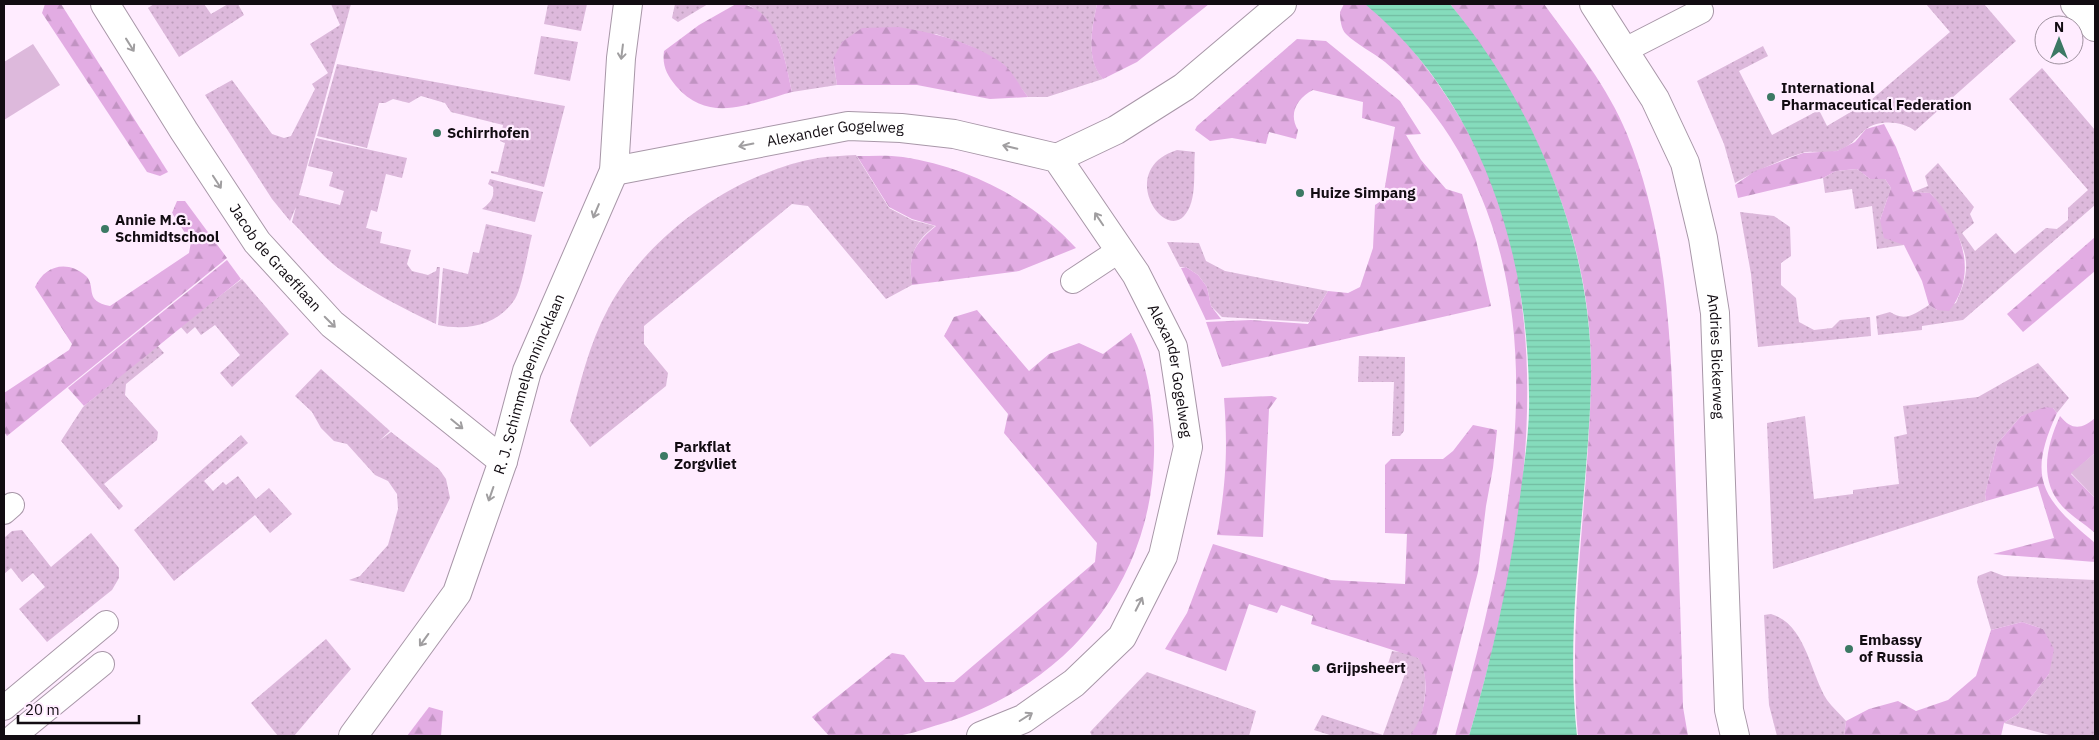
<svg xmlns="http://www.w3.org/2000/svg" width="2099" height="740" font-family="'IBM Plex Sans',sans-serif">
  <defs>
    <pattern id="grass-dots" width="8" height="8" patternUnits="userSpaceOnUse" patternTransform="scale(1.25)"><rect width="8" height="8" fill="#ddb9dc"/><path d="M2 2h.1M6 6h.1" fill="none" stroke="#bd9ebc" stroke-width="1.8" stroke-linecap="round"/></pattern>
    <pattern id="forest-firs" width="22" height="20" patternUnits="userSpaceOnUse" patternTransform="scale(1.25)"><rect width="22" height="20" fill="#e2ace3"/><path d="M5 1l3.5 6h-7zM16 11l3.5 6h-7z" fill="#c193c2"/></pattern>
    <pattern id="water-rules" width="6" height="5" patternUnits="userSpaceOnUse" patternTransform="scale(1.25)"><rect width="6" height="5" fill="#85dcbc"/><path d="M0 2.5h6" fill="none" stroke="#72bca1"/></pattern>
  </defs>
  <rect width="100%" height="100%" fill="#ffecff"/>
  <g fill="url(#grass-dots)">
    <path d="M 154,4 L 204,4 L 211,14 L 228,4 L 238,4 L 244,15 L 179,57 L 148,8 Z"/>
    <path d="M 331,4 L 351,4 L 299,195 L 340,205 L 344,191 L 329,186 L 333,172 L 308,166 L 316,138 L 407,158 L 402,178 L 386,174 L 377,212 L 371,210 L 366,228 L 382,232 L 380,243 L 411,250 L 407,264 L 412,271 L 428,275 L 436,271 L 437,267 L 440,267 L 436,324 C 402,308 369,291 338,268 C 321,255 307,237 292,222 L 296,207 L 290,221 L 272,199 L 205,95 L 232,80 L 272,134 L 284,138 L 291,136 L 315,89 L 312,84 L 328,73 L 310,44 L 340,25 Z"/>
    <path d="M 548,4 L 587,4 L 581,31 L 544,24 Z"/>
    <path d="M 675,4 L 708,4 L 678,22 L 672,18 Z"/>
    <path d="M 747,4 L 1097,4 C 1092,28 1085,58 1103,79 L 1047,97 L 1028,97 L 1003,64 L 970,46 L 936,34 L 833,59 L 837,85 L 792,92 C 784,57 781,23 747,4 Z"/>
    <path d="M 1926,4 L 1984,4 L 2016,41 L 1915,131 C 1903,121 1878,119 1865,130 C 1855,139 1850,147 1837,151 C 1826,154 1813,150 1802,153 C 1780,160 1755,171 1735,183 L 1724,144 L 1697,81 L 1763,46 L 1768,56 L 1739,71 L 1772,135 L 1819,110 L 1827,126 L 1871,100 L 1950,32 Z"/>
    <path d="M 541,36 L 578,42 L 570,81 L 534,74 Z"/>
    <path d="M 337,64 L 565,106 L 544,187 L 491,173 L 491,171 L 498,172 L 505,143 L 500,141 L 503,125 L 451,112 L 445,103 L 421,96 L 409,103 L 393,99 L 385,103 L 379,103 L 367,148 L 317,136 Z"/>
    <path d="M 2042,68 L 2095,130 L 2095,205 L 1963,320 L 1922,326 L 1922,330 L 1878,335 L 1876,316 L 1890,312 C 1905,322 1915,314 1929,305 L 1937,310 L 1956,303 C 1962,289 1967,277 1966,262 C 1965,242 1943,207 1930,193 L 1913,192 L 1928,186 L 1925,176 L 1938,163 L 1974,207 L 1970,214 L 1974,223 L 1962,233 L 1975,251 L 1996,233 L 2015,254 L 2046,228 L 2057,229 L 2068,220 L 2068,208 L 2088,190 L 2009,99 Z"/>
    <path d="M 1177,150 L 1195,152 C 1193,171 1198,201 1184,216 C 1162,240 1117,169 1177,150 Z"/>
    <path d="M 856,155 L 889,208 L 912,220 L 935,226 C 913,243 908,258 912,285 L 886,299 L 808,206 L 792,204 L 644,326 L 644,344 L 668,373 L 666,386 L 590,447 L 570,421 C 580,384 589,344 608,309 C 646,236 736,172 818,158 C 830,156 843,156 856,155 Z"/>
    <path d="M 1857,169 L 1870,179 L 1885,179 L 1891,188 L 1880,220 L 1904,245 L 1877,249 L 1872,206 L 1855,209 L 1852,189 L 1825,193 L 1823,178 L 1836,171 Z"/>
    <path d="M 490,179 L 543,192 L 535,222 L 482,209 C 489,203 495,199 493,187 L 488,184 Z"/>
    <path d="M 1740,212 L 1774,216 L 1790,227 L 1791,256 L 1781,263 L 1781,285 L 1796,298 L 1799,322 L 1814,330 L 1832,328 L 1840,320 L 1870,317 L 1871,336 L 1758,347 L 1751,274 Z"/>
    <path d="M 486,224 L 532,235 C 528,250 522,288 515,299 C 498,326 466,331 438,325 L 443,268 L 468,274 L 473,252 L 479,253 Z"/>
    <path d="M 1167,242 L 1199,243 L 1206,261 L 1225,271 L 1328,291 L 1309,322 L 1222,317 L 1211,306 L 1207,287 L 1198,275 L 1186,267 L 1180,267 Z"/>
    <path d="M 242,279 L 289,334 L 232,387 L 220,373 L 240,355 L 215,325 L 201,335 L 195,327 L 187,334 L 180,326 Z"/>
    <path d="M 157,345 L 164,353 L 126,384 L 125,395 L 158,432 L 157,440 L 104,484 L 123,506 L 119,510 L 61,441 L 83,407 Z"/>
    <path d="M 1359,356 L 1405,357 L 1404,431 L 1400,436 L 1392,436 L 1394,382 L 1358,382 Z"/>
    <path d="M 2038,363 L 2069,398 L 2057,413 L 2053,408 L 2021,416 L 1997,444 L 1985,494 L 1986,501 L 1773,569 L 1767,423 L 1805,416 L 1814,499 L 1853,494 L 1853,490 L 1899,484 L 1894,437 L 1907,434 L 1903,406 L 1978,397 Z"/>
    <path d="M 321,369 L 390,431 L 379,441 L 391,432 L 439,469 L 446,479 L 450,498 L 404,592 L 349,580 L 360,576 L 388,545 L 398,509 L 397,494 L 388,481 L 375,475 L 347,444 L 334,441 L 321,428 L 312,412 L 295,396 Z"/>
    <path d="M 241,435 L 248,443 L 204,481 L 213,491 L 223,482 L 226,485 L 238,476 L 256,499 L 269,488 L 292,514 L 270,533 L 255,515 L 174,581 L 134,530 Z"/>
    <path d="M 22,530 L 51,567 L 91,533 L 119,568 L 119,578 L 112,590 L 47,642 L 19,609 L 45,587 L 33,573 L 22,582 L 11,568 L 4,574 L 4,538 L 12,531 Z"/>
    <path d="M 1991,571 L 2004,576 L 2095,580 L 2095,736 L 2053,736 L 2004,723 L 2018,714 L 2049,674 L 2043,629 L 2022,622 L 1991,630 L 1977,582 L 1978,576 Z"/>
    <path d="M 1771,614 C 1806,624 1810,673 1827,700 C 1832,707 1840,714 1846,721 L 1844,736 L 1777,736 L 1769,705 L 1764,615 Z"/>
    <path d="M 326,639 L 351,669 L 294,736 L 278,736 L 251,703 Z"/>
    <path d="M 1392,651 C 1400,652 1412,653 1418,658 C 1430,668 1425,710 1419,723 C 1418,727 1413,732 1410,735 L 1333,736 L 1314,730 L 1322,715 L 1383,735 L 1406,671 L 1388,664 Z"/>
    <path d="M 1147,672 L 1256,711 L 1249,736 L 1092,736 L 1090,732 Z"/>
  </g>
  <g fill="url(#forest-firs)">
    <path d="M 45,4 L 61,4 L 168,172 L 160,176 L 147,172 L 42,13 Z"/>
    <path d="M 736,4 C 778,4 785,61 792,92 C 751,103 709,125 676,86 C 667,75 662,66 664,51 L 699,25 Z"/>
    <path d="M 1097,4 L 1209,4 L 1137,62 L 1103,79 C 1085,59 1092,28 1097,4 Z"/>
    <path d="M 1344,4 C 1350,4 1360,2 1365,4 C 1380,9 1421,59 1431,74 C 1466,122 1497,180 1510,237 C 1549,403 1516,576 1469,736 L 1455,736 C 1507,546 1564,316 1450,137 C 1432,109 1410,83 1385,62 C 1373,52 1357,45 1346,34 C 1341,29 1340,19 1340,12 Z"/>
    <path d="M 1450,4 L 1544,4 C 1574,45 1608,87 1627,134 C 1669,237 1671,348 1675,458 C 1678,541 1681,624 1683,707 L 1688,736 L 1578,736 C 1567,617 1589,498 1591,379 C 1594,243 1534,109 1450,4 Z"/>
    <path d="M 899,27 C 934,33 972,42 1002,63 C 1012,70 1020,87 1028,97 L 990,99 L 917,85 L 837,85 L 833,59 L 842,42 L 862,28 Z"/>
    <path d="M 1297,39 L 1326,41 L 1400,101 L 1421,134 L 1406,135 L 1421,160 L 1446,189 L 1462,194 L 1476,240 L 1491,306 L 1222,367 L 1206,322 L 1251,320 L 1308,324 L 1328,291 L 1348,293 L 1360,287 L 1373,248 L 1375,205 L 1381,201 L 1384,192 L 1395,127 L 1362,118 L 1363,102 L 1313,90 C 1297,98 1288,114 1298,130 L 1296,139 L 1269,132 L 1266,144 L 1232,138 L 1210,141 L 1195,130 L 1197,126 Z"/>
    <path d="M 1884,124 L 1896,147 L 1913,192 L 1930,193 C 1961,225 1980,273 1949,311 L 1937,310 L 1929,305 L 1922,281 L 1904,245 L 1884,238 L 1880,220 L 1891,188 L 1885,179 L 1870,179 L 1857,169 L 1836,171 L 1823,178 L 1738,198 L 1735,185 L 1755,171 L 1803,153 L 1837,151 L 1855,142 L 1866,129 Z"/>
    <path d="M 857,156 C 872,156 888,155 903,157 C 969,167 1031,199 1076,248 L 1019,271 L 912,285 C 908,255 913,245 936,226 L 912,219 L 889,207 Z"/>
    <path d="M 177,201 L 185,201 L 227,258 L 7,436 L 4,432 L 4,393 L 69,350 L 72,344 L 35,287 C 44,266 67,259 86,276 C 97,287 83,301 110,306 L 189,253 L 191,242 L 172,213 Z"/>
    <path d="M 2095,237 L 2095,271 L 2023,332 L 2007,314 Z"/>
    <path d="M 227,260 L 241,279 L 84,406 L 68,388 Z"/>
    <path d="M 1186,267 L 1198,275 L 1207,287 L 1211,306 L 1221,319 L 1206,320 L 1181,268 Z"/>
    <path d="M 977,310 L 1029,371 L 1049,354 L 1079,343 L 1103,354 L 1131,333 C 1150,368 1155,416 1154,455 C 1151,586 1063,688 941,724 C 927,728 912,734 897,736 C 875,739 851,736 829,736 L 812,717 L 892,653 L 904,655 L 925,682 L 954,682 L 1095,562 L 1097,543 L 1004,433 L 1008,414 L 944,336 L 954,317 Z"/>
    <path d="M 1272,396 L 1277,398 L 1269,409 L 1263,537 L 1217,535 C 1226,484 1228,449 1224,398 Z"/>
    <path d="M 2045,407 L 2053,408 L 2057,413 C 2026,480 2043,499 2095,543 L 2095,562 L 1993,554 L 2054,538 L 2038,486 L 1986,501 L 1985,494 L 1997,444 L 2021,416 Z"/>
    <path d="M 2060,416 C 2072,431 2082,429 2095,418 L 2095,453 L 2071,474 L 2095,498 L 2095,533 C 2085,524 2071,516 2062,506 C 2038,479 2047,445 2060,416 Z"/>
    <path d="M 1473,425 L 1497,430 L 1493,468 L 1486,506 L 1478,572 L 1436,736 L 1409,736 C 1425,721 1432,676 1418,658 L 1311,624 L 1313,616 L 1281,605 L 1277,613 L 1249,604 L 1226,671 L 1165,649 L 1187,613 L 1213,544 L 1331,580 L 1405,584 L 1407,534 L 1385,533 L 1385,465 L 1391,459 L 1443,459 L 1453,451 Z"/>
    <path d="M 2022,622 L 2043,629 L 2054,649 L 2049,674 L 2018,714 L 2004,723 L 2001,736 L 1844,736 L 1846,721 L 1869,709 L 1898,701 L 1916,711 L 1948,700 L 1976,676 L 1991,630 Z"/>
    <path d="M 429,707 L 443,711 L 441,736 L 407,736 Z"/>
  </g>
  <g fill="#ddb9dc">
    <path d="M 33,44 L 60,85 L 4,120 L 4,62 Z"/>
    <path d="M 2095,453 L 2095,498 L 2071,473 Z"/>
  </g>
  <path fill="url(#water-rules)" d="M 1365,4 L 1450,4 C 1536,107 1594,247 1591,383 C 1588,500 1564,619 1577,736 L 1469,736 C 1493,655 1511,573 1521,489 C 1525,458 1530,426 1529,395 C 1528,249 1480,99 1365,4 Z"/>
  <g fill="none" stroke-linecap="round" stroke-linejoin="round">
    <defs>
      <g id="lane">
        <path d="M 1625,50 L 1701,11"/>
        <path d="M 1073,281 L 1120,250"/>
        <path d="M 4,512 L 12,505"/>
        <path d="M 4,708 L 106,623"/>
        <path d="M 14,736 L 102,664"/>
      </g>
      <g id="street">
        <path id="s1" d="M 105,4 L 184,131 L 257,242 L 332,324 L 503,461"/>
        <path id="s2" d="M 1594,4 L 1655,99 L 1685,163 L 1703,238 L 1715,313 L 1729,710 L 1735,736"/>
        <path d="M 2075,4 L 2095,27"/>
        <path d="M 1057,158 L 1116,130 L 1184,87 L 1282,4"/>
        <path id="s3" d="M 614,171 L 848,126 L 901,128 L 954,134 L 1057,158 L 1136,274 L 1173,347 L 1188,447 L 1163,556 L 1122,637 L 1074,683 L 1023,719 L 981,736"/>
        <path id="s4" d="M 353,736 L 457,593 L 503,461 L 527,371 L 614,171 L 621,58 L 628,4"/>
      </g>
    </defs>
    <use href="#lane" stroke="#a897a8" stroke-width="26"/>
    <use href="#street" stroke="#a897a8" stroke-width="30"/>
    <use href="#lane" stroke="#fff" stroke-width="24"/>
    <use href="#street" stroke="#fff" stroke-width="28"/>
  </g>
  <defs><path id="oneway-shaft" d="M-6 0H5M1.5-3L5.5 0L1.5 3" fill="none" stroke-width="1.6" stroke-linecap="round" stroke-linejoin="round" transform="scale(1.25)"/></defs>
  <g stroke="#a09ea0">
    <use href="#oneway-shaft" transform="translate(130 45) rotate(58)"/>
    <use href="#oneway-shaft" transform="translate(622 52) rotate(97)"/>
    <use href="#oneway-shaft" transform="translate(746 145) rotate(169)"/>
    <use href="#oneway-shaft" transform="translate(1010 147) rotate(-167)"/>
    <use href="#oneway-shaft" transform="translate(217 182) rotate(57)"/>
    <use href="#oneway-shaft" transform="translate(596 211) rotate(113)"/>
    <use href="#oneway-shaft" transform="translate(1099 219) rotate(-124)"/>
    <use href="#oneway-shaft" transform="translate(330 322) rotate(45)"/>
    <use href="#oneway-shaft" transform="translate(457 424) rotate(39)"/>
    <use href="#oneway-shaft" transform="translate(491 494) rotate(109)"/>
    <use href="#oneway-shaft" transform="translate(1139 604) rotate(-63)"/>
    <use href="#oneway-shaft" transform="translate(424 640) rotate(126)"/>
    <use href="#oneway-shaft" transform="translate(1026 717) rotate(-32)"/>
  </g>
  <g fill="#3c7964" stroke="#ffecff" stroke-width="2">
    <circle cx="1771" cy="97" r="5"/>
    <circle cx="437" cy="133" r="5"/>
    <circle cx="1300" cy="193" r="5"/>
    <circle cx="105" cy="229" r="5"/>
    <circle cx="664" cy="456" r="5"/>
    <circle cx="1849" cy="649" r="5"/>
    <circle cx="1316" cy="668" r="5"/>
  </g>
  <g text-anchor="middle" stroke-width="4.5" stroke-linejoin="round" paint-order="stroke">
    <g font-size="15" font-weight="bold" fill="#120c12" stroke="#ffecff" text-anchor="start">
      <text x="1781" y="93">International<tspan x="1781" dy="17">Pharmaceutical Federation</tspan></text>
      <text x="447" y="138">Schirrhofen</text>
      <text x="1310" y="198">Huize Simpang</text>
      <text x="115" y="225">Annie M.G.<tspan x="115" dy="17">Schmidtschool</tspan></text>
      <text x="674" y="452">Parkflat<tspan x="674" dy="17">Zorgvliet</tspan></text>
      <text x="1859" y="645">Embassy<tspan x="1859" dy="17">of Russia</tspan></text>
      <text x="1326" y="673">Grijpsheert</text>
    </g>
    <g font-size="15" fill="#120c12" stroke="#ffecff">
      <text dy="5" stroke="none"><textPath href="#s3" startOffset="225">Alexander Gogelweg</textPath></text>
      <text dy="5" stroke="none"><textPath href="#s1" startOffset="306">Jacob de Graefflaan</textPath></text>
      <text dy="5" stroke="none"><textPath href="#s2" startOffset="380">Andries Bickerweg</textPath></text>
      <text dy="5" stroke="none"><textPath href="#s3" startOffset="695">Alexander Gogelweg</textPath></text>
      <text dy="5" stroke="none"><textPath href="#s4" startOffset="398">R. J. Schimmelpennincklaan</textPath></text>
    </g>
  </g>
  <rect width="2099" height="740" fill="none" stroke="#120c12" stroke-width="10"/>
  <g transform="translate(2059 40)"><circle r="24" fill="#ffecff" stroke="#a092a0"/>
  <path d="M0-4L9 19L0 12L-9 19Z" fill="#3c7964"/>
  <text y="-8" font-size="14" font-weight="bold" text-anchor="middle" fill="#120c12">N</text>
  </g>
  <path d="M18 715v8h121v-8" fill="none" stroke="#120c12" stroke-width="2.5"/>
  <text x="25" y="715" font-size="15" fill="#120c12" stroke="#ffecff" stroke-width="4" paint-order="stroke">20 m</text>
</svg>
